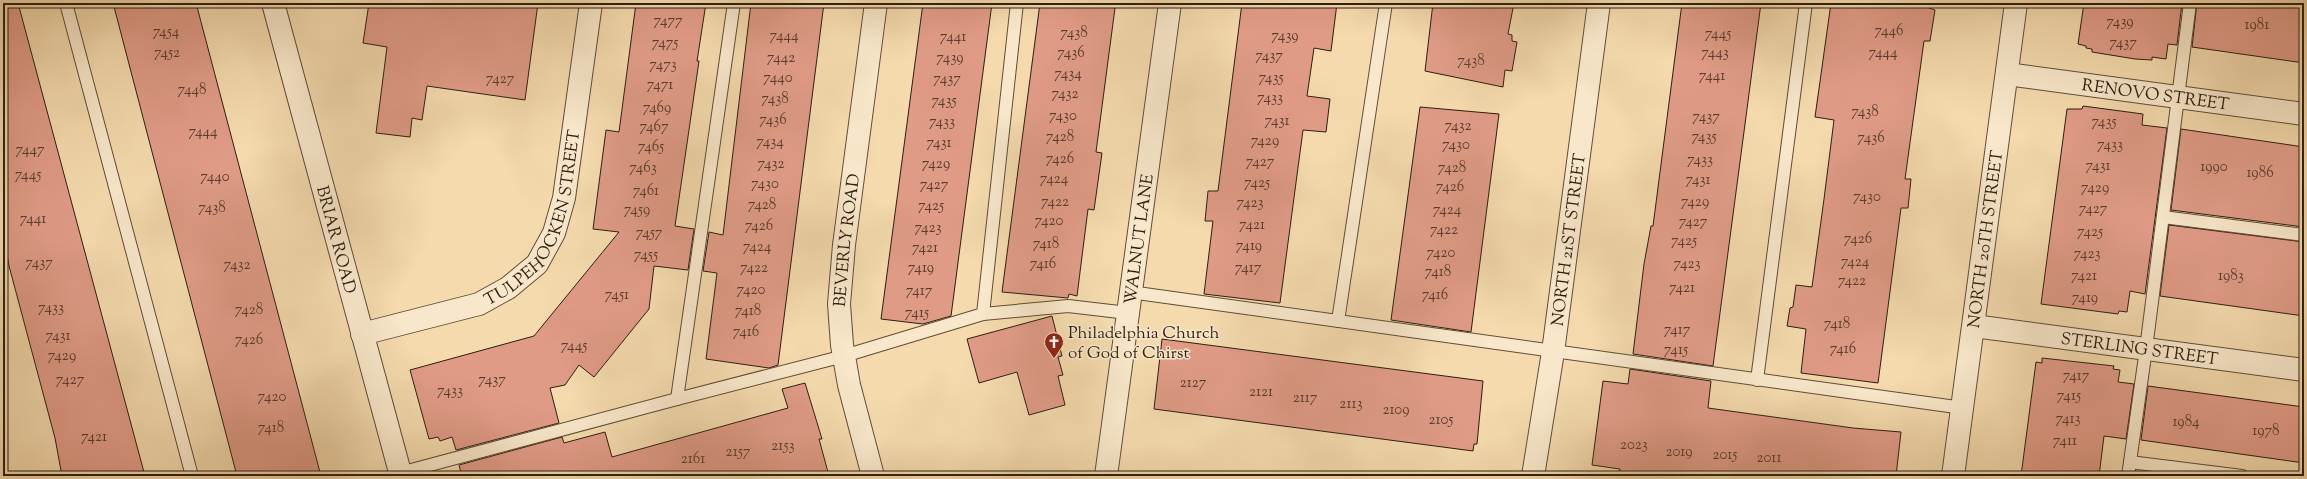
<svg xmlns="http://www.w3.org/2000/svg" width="2307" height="479" font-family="'Sorts Mill Goudy',serif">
  <rect width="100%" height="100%" fill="#f4daad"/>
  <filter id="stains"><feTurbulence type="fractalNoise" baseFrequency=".005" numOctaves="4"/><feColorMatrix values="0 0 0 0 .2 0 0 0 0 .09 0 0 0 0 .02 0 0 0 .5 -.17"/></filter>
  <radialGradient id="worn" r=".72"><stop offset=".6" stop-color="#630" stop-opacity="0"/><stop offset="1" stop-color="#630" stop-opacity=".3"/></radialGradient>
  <g fill="#e09b87" stroke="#2d1e11">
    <path d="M 3,3 L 18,3 L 145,476 L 62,476 L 55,438 L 9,266 L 3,233 Z"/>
    <path d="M 113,3 L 196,3 L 321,476 L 237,476 Z"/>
    <path d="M 369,3 L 393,6 L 394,3 L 538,3 L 525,100 L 427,86 L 422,120 L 412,118 L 410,137 L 376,133 L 387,47 L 363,43 Z"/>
    <path d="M 636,3 L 706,3 L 697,61 L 699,61 L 675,226 L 694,229 L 688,270 L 654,266 L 649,309 L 594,377 L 579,365 L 565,385 L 550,388 L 559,423 L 456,450 L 452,437 L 440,441 L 438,437 L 429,439 L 410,370 L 534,336 L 619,232 L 593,229 L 606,130 L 619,132 Z"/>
    <path d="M 751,3 L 824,3 L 778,365 L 769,368 L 706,359 L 717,273 L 703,271 L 709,232 L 723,235 Z"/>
    <path d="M 923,3 L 992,3 L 951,316 L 923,324 L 881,319 Z"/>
    <path d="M 1040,3 L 1089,3 L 1115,8 L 1096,152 L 1102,153 L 1094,210 L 1088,209 L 1077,296 L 1069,294 L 1068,298 L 1002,292 Z"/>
    <path d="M 1242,3 L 1337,3 L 1331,51 L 1314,48 L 1307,96 L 1330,99 L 1326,132 L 1303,130 L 1280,303 L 1204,294 L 1213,221 L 1205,221 L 1208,191 L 1218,191 Z"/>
    <path d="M 1433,3 L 1514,3 L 1508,34 L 1512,35 L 1512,41 L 1517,42 L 1512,71 L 1505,70 L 1503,87 L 1425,71 Z"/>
    <path d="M 1682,3 L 1761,3 L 1713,366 L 1633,354 L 1644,264 L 1651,226 L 1653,226 Z"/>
    <path d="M 1831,3 L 1924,3 L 1924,6 L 1935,10 L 1930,41 L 1924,41 L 1905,179 L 1911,179 L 1908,208 L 1901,208 L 1878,383 L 1801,373 L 1806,329 L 1787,326 L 1790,308 L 1793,307 L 1796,285 L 1812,287 L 1824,199 L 1834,120 L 1815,117 Z"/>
    <path d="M 2084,3 L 2182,3 L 2177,45 L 2168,44 L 2166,59 L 2152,57 L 2152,60 L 2135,59 L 2092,52 L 2092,49 L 2086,48 L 2086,46 L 2078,44 Z"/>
    <path d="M 2197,3 L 2304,3 L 2304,63 L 2192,47 Z"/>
    <path d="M 2083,106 L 2143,114 L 2142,125 L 2167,128 L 2145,294 L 2130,291 L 2127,312 L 2119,311 L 2118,314 L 2041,304 L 2067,109 L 2082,109 Z"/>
    <path d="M 1420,107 L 1499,114 L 1471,332 L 1391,320 Z"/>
    <path d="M 2181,129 L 2304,147 L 2304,227 L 2171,210 Z"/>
    <path d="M 2169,225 L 2304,242 L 2304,316 L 2160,296 Z"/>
    <path d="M 1052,316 L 1062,356 L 1058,357 L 1063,375 L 1058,376 L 1065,405 L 1029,415 L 1017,372 L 979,383 L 967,339 Z"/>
    <path d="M 1162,339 L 1483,381 L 1477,444 L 1474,444 L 1473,451 L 1154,409 Z"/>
    <path d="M 2042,358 L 2114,366 L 2113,369 L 2120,370 L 2118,382 L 2134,384 L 2126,439 L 2104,436 L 2099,476 L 2021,476 L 2036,362 L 2042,363 Z"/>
    <path d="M 1630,369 L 1711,381 L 1708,408 L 1853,428 L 1901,432 L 1896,476 L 1645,476 L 1619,473 L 1620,469 L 1592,465 L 1603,381 L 1628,384 Z"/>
    <path d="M 805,383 L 822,439 L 819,439 L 829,476 L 462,476 L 459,465 L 562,437 L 564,443 L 605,432 L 612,457 L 788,408 L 782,389 Z"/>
    <path d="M 2148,386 L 2304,407 L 2304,463 L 2141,440 Z"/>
  </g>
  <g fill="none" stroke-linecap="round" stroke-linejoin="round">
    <defs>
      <g id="lane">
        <path d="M 66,3 L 192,476"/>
        <path d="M 734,3 L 677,399 L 844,356 L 983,314 L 1017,3"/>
        <path d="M 2163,217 L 2304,235"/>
        <path d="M 1130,292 L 1963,408"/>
        <path d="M 983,314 L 1068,306 L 1128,313"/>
        <path d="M 1338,321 L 1386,3"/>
        <path d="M 1757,380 L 1806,3"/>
        <path d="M 2130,462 L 2242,476"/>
        <path d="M 400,473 L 677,399"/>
        <path d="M 2128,476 L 2146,349 L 2190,3"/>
      </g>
      <g id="street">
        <path id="s1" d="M 273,3 L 401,476"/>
        <path id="s2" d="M 2007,74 L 2304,114"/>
        <path id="s3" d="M 1974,326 L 2304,370"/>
        <path id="s4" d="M 362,334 L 479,304 L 508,288 L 537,264 L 554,233 L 564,198 L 591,3"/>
        <path id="s5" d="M 873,476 L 849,385 L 842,345 L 839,304 L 844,245 L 876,3"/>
        <path id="s6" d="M 1106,476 L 1170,3"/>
        <path id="s7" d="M 1533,476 L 1553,352 L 1599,3"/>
        <path id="s8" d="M 1953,476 L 2016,3"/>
      </g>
    </defs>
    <use href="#lane" stroke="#5f4d38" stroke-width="14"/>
    <use href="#street" stroke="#5f4d38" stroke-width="24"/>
    <use href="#lane" stroke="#f8e7ca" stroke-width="12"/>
    <use href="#street" stroke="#f8e7ca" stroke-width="22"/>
  </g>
  <defs>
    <symbol id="church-pin" viewBox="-11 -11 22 30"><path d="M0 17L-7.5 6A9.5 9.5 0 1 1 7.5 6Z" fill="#8f2418" stroke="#f8e7ca"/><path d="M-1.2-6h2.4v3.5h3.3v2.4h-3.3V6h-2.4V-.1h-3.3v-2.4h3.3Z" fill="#fff"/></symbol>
  </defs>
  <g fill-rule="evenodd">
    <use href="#church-pin" x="1043" y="331" width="22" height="30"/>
  </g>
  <g text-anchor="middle" stroke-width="3" stroke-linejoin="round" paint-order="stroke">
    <g font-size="15" fill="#5a3d2e">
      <text x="668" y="25">7477</text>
      <text x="2120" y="26">7439</text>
      <text x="2257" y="29">1981</text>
      <text x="1889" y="35">7446</text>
      <text x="166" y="36">7454</text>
      <text x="1074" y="37">7438</text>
      <text x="1718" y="38">7445</text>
      <text x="784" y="40">7444</text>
      <text x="1285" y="40">7439</text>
      <text x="953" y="41">7441</text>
      <text x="665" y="47">7475</text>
      <text x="2123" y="47">7437</text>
      <text x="167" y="57">7452</text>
      <text x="1071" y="57">7436</text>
      <text x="1715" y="57">7443</text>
      <text x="1883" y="57">7444</text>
      <text x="1269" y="60">7437</text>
      <text x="781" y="62">7442</text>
      <text x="950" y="62">7439</text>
      <text x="1471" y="65">7438</text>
      <text x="663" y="69">7473</text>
      <text x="1068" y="78">7434</text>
      <text x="1712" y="80">7441</text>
      <text x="778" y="82">7440</text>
      <text x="1271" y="82">7435</text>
      <text x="500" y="83">7427</text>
      <text x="947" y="83">7437</text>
      <text x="660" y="89">7471</text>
      <text x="192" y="94">7448</text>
      <text x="1065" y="98">7432</text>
      <text x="1270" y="102">7433</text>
      <text x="775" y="103">7438</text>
      <text x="944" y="105">7435</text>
      <text x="657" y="112">7469</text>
      <text x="1865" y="116">7438</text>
      <text x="1063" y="120">7430</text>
      <text x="1706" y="121">7437</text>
      <text x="773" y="124">7436</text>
      <text x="1277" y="125">7431</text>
      <text x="942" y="126">7433</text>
      <text x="2104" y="126">7435</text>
      <text x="1458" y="130">7432</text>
      <text x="654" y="131">7467</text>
      <text x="203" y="136">7444</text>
      <text x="1060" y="141">7428</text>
      <text x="1704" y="141">7435</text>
      <text x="1871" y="142">7436</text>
      <text x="1265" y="145">7429</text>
      <text x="770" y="146">7434</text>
      <text x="939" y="147">7431</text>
      <text x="1456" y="149">7430</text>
      <text x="2110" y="149">7433</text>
      <text x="651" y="151">7465</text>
      <text x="30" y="154">7447</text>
      <text x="1060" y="163">7426</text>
      <text x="1700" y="164">7433</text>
      <text x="1260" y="166">7427</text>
      <text x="771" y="168">7432</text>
      <text x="936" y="168">7429</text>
      <text x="2098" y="170">7431</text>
      <text x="2214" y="171">1990</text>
      <text x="643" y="172">7463</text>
      <text x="1452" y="172">7428</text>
      <text x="2260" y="177">1986</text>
      <text x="28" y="179">7445</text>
      <text x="215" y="181">7440</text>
      <text x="1054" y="183">7424</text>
      <text x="1698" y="184">7431</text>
      <text x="1257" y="187">7425</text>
      <text x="765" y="188">7430</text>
      <text x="934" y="189">7427</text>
      <text x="1450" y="191">7426</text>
      <text x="2095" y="192">7429</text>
      <text x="646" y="195">7461</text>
      <text x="1867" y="201">7430</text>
      <text x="1055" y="206">7422</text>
      <text x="1695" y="206">7429</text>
      <text x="1250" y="207">7423</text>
      <text x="762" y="209">7428</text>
      <text x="931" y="210">7425</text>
      <text x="212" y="212">7438</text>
      <text x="2093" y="213">7427</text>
      <text x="637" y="214">7459</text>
      <text x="1447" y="214">7424</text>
      <text x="33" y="223">7441</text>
      <text x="1049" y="225">7420</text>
      <text x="1693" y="226">7427</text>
      <text x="1252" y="229">7421</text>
      <text x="759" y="230">7426</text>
      <text x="928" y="232">7423</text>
      <text x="1444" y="234">7422</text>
      <text x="2090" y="236">7425</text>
      <text x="649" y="237">7457</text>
      <text x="1858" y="243">7426</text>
      <text x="1684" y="245">7425</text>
      <text x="1046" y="248">7418</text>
      <text x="1249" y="250">7419</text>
      <text x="757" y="251">7424</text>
      <text x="925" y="252">7421</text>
      <text x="1441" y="257">7420</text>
      <text x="2087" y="258">7423</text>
      <text x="646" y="259">7455</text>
      <text x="1855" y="266">7424</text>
      <text x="39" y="267">7437</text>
      <text x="1043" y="268">7416</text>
      <text x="1687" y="268">7423</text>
      <text x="237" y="269">7432</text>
      <text x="754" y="272">7422</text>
      <text x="921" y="272">7419</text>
      <text x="1248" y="272">7417</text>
      <text x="1438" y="276">7418</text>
      <text x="2084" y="280">7421</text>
      <text x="2231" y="280">1983</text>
      <text x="1852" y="285">7422</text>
      <text x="1682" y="292">7421</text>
      <text x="751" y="294">7420</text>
      <text x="919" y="295">7417</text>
      <text x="617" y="299">7451</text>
      <text x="1435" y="299">7416</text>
      <text x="2085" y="302">7419</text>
      <text x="51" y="312">7433</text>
      <text x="249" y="314">7428</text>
      <text x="748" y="315">7418</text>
      <text x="917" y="317">7415</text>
      <text x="1837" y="328">7418</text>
      <text x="1677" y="334">7417</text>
      <text x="746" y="336">7416</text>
      <text x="58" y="340">7431</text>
      <text x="249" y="344">7426</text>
      <text x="574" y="350">7445</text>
      <text x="1843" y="353">7416</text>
      <text x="1676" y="354">7415</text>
      <text x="62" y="360">7429</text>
      <text x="2076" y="380">7417</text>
      <text x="70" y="384">7427</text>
      <text x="492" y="384">7437</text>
      <text x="1193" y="387">2127</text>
      <text x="450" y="395">7433</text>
      <text x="1261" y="396">2121</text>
      <text x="2069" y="400">7415</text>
      <text x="272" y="401">7420</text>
      <text x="1305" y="402">2117</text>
      <text x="1351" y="408">2113</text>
      <text x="1396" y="414">2109</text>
      <text x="2068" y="423">7413</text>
      <text x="1441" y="424">2105</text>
      <text x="2186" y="426">1984</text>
      <text x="271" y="432">7418</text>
      <text x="2266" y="435">1978</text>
      <text x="94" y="441">7421</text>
      <text x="2065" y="445">7411</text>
      <text x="1634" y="449">2023</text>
      <text x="783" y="450">2153</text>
      <text x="738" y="456">2157</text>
      <text x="1679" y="456">2019</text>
      <text x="1725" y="459">2015</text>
      <text x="1769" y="462">2011</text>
      <text x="693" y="463">2161</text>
    </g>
    <g font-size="17" fill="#2d1e11" stroke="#f8e7ca">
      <text dy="6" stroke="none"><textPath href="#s2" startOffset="150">RENOVO STREET</textPath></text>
      <text dy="6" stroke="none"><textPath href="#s4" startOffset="230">TULPEHOCKEN STREET</textPath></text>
      <text dy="6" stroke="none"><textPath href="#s6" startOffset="239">WALNUT LANE</textPath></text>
      <text dy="6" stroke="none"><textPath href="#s1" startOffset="245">BRIAR ROAD</textPath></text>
      <text dy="6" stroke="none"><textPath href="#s7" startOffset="239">NORTH 21ST STREET</textPath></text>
      <text dy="6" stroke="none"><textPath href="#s8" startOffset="239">NORTH 20TH STREET</textPath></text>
      <text dy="6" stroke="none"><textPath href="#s5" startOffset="240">BEVERLY ROAD</textPath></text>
      <text dy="6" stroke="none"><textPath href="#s3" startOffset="167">STERLING STREET</textPath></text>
    </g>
    <g font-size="17" fill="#2d1e11" stroke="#f8e7ca" text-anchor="start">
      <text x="1068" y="338">Philadelphia Church<tspan x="1068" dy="20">of God of Chirst</tspan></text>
    </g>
  </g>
  <rect width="2307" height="479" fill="none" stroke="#f4daad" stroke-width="16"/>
  <rect x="4" y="4" width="2299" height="471" fill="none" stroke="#2d1e11" stroke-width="2"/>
  <rect x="8" y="8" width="2291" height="463" fill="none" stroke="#2d1e11"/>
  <rect width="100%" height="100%" filter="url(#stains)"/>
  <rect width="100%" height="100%" fill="url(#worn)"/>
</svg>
